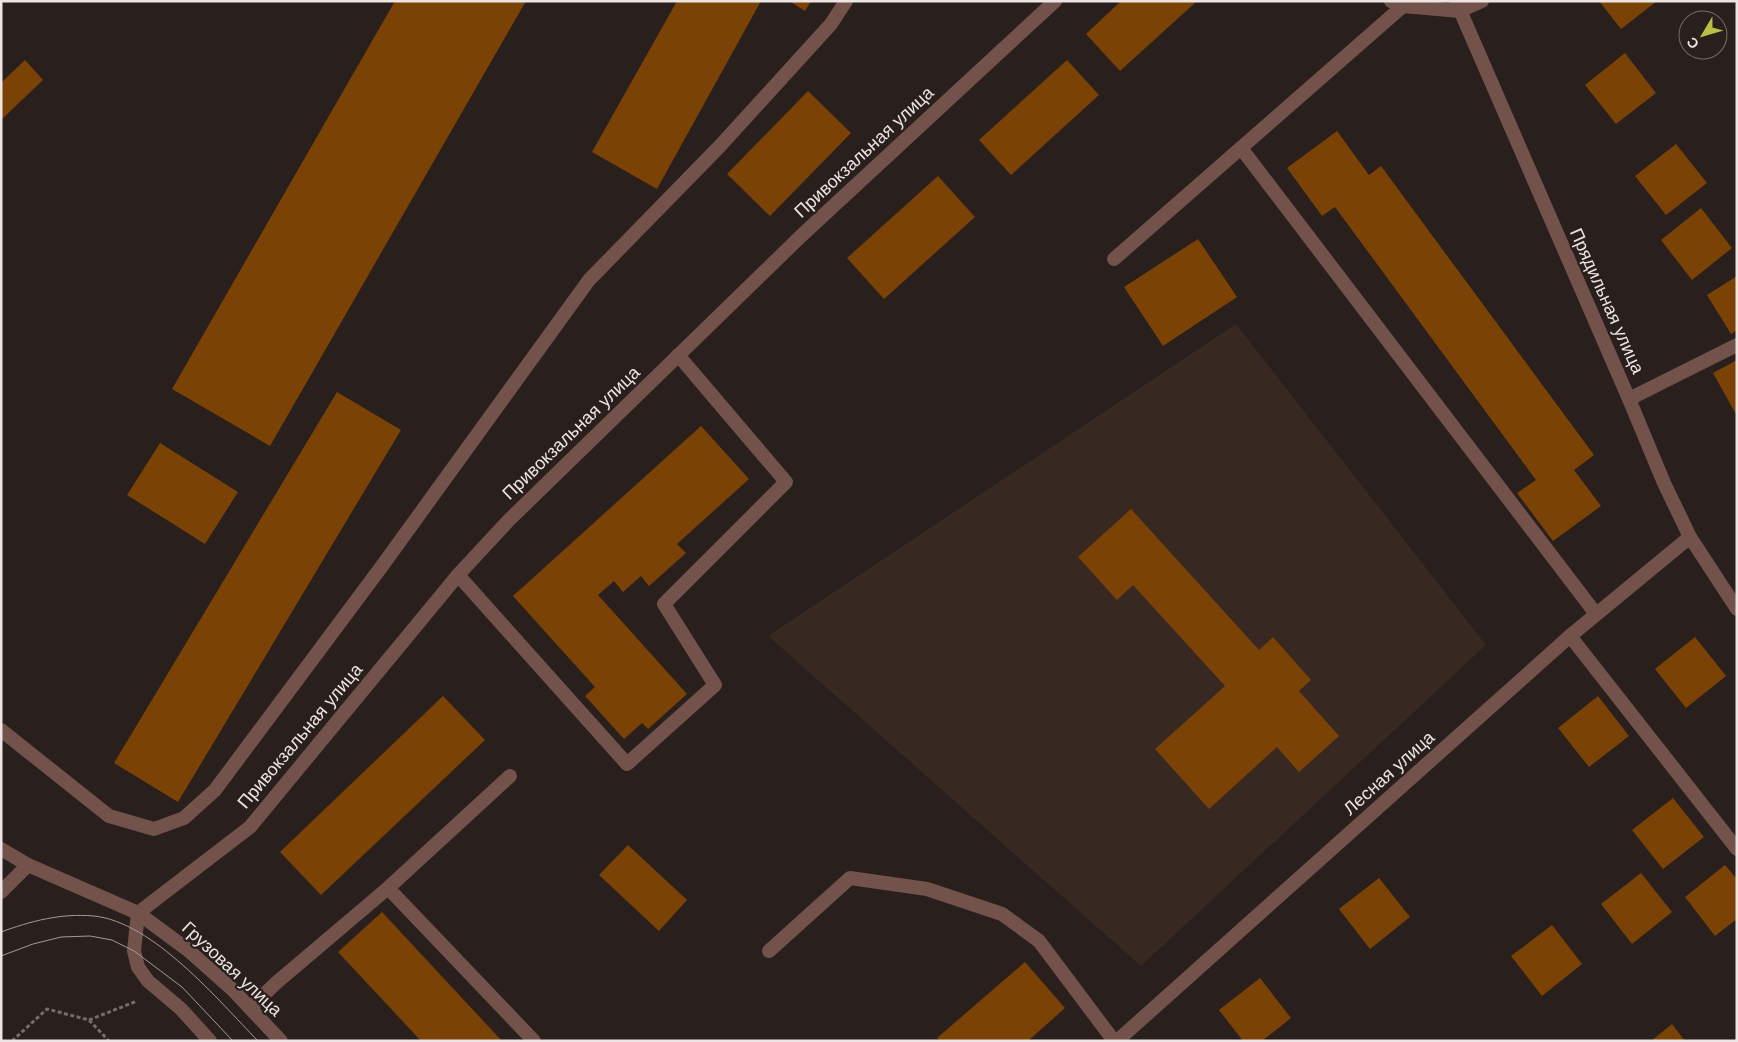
<svg xmlns="http://www.w3.org/2000/svg" width="1738" height="1042" font-family="Helvetica,sans-serif">
  <rect width="100%" height="100%" fill="#291f1c"/>
  <path fill="#382822" d="M 1236,324 L 1486,645 L 1141,966 L 768,636 Z"/>
  <g fill="#7b4206">
    <path d="M 395,1 L 526,1 L 270,446 L 172,389 Z"/>
    <path d="M 677,1 L 761,1 L 657,189 L 592,152 Z"/>
    <path d="M 789,1 L 811,1 L 805,11 Z"/>
    <path d="M 1121,1 L 1197,1 L 1120,71 L 1086,34 Z"/>
    <path d="M 1599,1 L 1657,1 L 1621,29 Z"/>
    <path d="M 1625,53 L 1656,93 L 1616,124 L 1585,85 Z"/>
    <path d="M 25,60 L 43,80 L 1,120 L 1,83 Z"/>
    <path d="M 1067,60 L 1099,95 L 1011,175 L 979,140 Z"/>
    <path d="M 808,91 L 851,133 L 770,216 L 727,174 Z"/>
    <path d="M 1337,131 L 1369,175 L 1381,166 L 1594,455 L 1574,470 L 1601,506 L 1553,541 L 1517,493 L 1536,480 L 1335,207 L 1322,216 L 1287,168 Z"/>
    <path d="M 1676,144 L 1707,183 L 1666,215 L 1635,176 Z"/>
    <path d="M 938,176 L 975,217 L 884,299 L 847,258 Z"/>
    <path d="M 1701,208 L 1732,248 L 1692,280 L 1661,240 Z"/>
    <path d="M 1198,239 L 1237,297 L 1163,346 L 1124,287 Z"/>
    <path d="M 1737,276 L 1737,330 L 1731,334 L 1707,295 Z"/>
    <path d="M 1737,360 L 1737,416 L 1713,373 Z"/>
    <path d="M 337,392 L 401,430 L 178,802 L 114,763 Z"/>
    <path d="M 701,426 L 749,479 L 677,544 L 686,553 L 649,586 L 641,576 L 623,592 L 614,581 L 598,595 L 687,694 L 648,729 L 642,723 L 624,739 L 585,696 L 595,687 L 513,596 Z"/>
    <path d="M 160,443 L 238,492 L 205,544 L 127,495 Z"/>
    <path d="M 1131,509 L 1259,650 L 1273,637 L 1311,680 L 1299,691 L 1339,736 L 1299,772 L 1277,747 L 1209,809 L 1155,749 L 1225,686 L 1133,585 L 1117,600 L 1078,557 Z"/>
    <path d="M 1695,637 L 1726,676 L 1686,708 L 1655,669 Z"/>
    <path d="M 443,696 L 485,740 L 321,895 L 280,852 Z"/>
    <path d="M 1598,696 L 1629,736 L 1589,767 L 1558,728 Z"/>
    <path d="M 1673,798 L 1704,837 L 1663,869 L 1632,830 Z"/>
    <path d="M 628,845 L 687,900 L 659,931 L 599,875 Z"/>
    <path d="M 1725,865 L 1737,879 L 1737,919 L 1715,936 L 1685,897 Z"/>
    <path d="M 1641,873 L 1672,912 L 1632,944 L 1601,904 Z"/>
    <path d="M 1379,878 L 1410,917 L 1370,949 L 1339,909 Z"/>
    <path d="M 382,912 L 502,1041 L 421,1041 L 338,952 Z"/>
    <path d="M 1552,925 L 1582,964 L 1542,996 L 1511,956 Z"/>
    <path d="M 1025,962 L 1065,1008 L 1028,1041 L 940,1041 L 937,1038 Z"/>
    <path d="M 1260,978 L 1291,1018 L 1262,1041 L 1243,1041 L 1219,1010 Z"/>
    <path d="M 1672,1024 L 1685,1041 L 1651,1041 Z"/>
  </g>
  <g fill="none" stroke-linecap="round" stroke-linejoin="round">
    <g stroke="#766d6a" stroke-width="3" stroke-dasharray="4 2.5" stroke-linecap="butt">
      <path d="M 89,1020 L 137,1001"/>
      <path d="M 12,1041 L 47,1009 L 89,1020 L 109,1041"/>
    </g>
    <g stroke="#72524a" stroke-width="14">
      <path d="M 1391,1 L 1403,6 L 1460,11"/>
      <path d="M 1241,148 L 1596,614"/>
      <path d="M 1114,259 L 1403,6"/>
      <path d="M 458,575 L 627,764 L 715,685 L 664,604 L 786,482 L 678,355"/>
      <path d="M 1570,636 L 1737,849"/>
      <path d="M 1,730 L 109,816 L 154,829 L 184,818 L 215,790 L 382,566 L 589,280 L 719,147 L 831,24 L 846,1"/>
      <path d="M 388,888 L 510,776"/>
      <path d="M 1,892 L 28,865"/>
      <path d="M 769,951 L 850,878 L 927,889 L 1002,914 L 1039,941 L 1114,1041"/>
      <path d="M 250,1008 L 276,983 L 388,888 L 534,1041"/>
    </g>
    <g stroke="#72524a" stroke-width="14">
      <path d="M 1456,1 L 1629,399 L 1664,483 L 1690,537 L 1737,609"/>
      <path d="M 1460,11 L 1482,1"/>
      <path d="M 1629,399 L 1737,345"/>
      <path d="M 1,849 L 28,865 L 138,913 L 250,827 L 458,575 L 508,521 L 801,236 L 1055,1"/>
      <path d="M 1117,1041 L 1570,636 L 1690,537"/>
    </g>
    <g stroke="#72524a" stroke-width="14">
      <path d="M 138,913 L 188,950 L 233,990 L 281,1041"/>
      <path d="M 138,913 L 134,951 L 138,967 L 148,981 L 181,1009 L 210,1041"/>
    </g>
    <g stroke="#a39b99" stroke-width="1">
      <path d="M 1,932 C 31,921 61,913 94,916 C 153,922 218,1000 258,1041"/>
      <path d="M 1,956 L 33,944 L 61,937 L 90,936 L 112,940 L 134,951 L 182,987 L 233,1041"/>
    </g>
  </g>
  <g text-anchor="middle" stroke-width="4.5" stroke-linejoin="round" paint-order="stroke">
    <g font-size="18" fill="#ece5e3" stroke="#291f1c">
      <text transform="translate(864 152) rotate(-43)" y="6">Привокзальная улица</text>
      <text transform="translate(1607 301) rotate(66)" y="6">Прядильная улица</text>
      <text transform="translate(571 433) rotate(-44)" y="6">Привокзальная улица</text>
      <text transform="translate(300 736) rotate(-50)" y="6">Привокзальная улица</text>
      <text transform="translate(1389 773) rotate(-42)" y="6">Лесная улица</text>
      <text transform="translate(232 969) rotate(43)" y="6">Грузовая улица</text>
    </g>
  </g>
  <rect width="1738" height="1042" fill="none" stroke="#ece5e3" stroke-width="5"/>
  <g transform="translate(1703 35) rotate(232)"><circle r="24" fill="#291f1c" stroke="#776e6c"/>
  <path d="M0-4L9 19L0 12L-9 19Z" fill="#bac045"/>
  <text y="-8" font-size="14" font-weight="bold" text-anchor="middle" fill="#ece5e3">С</text>
  </g>
</svg>
